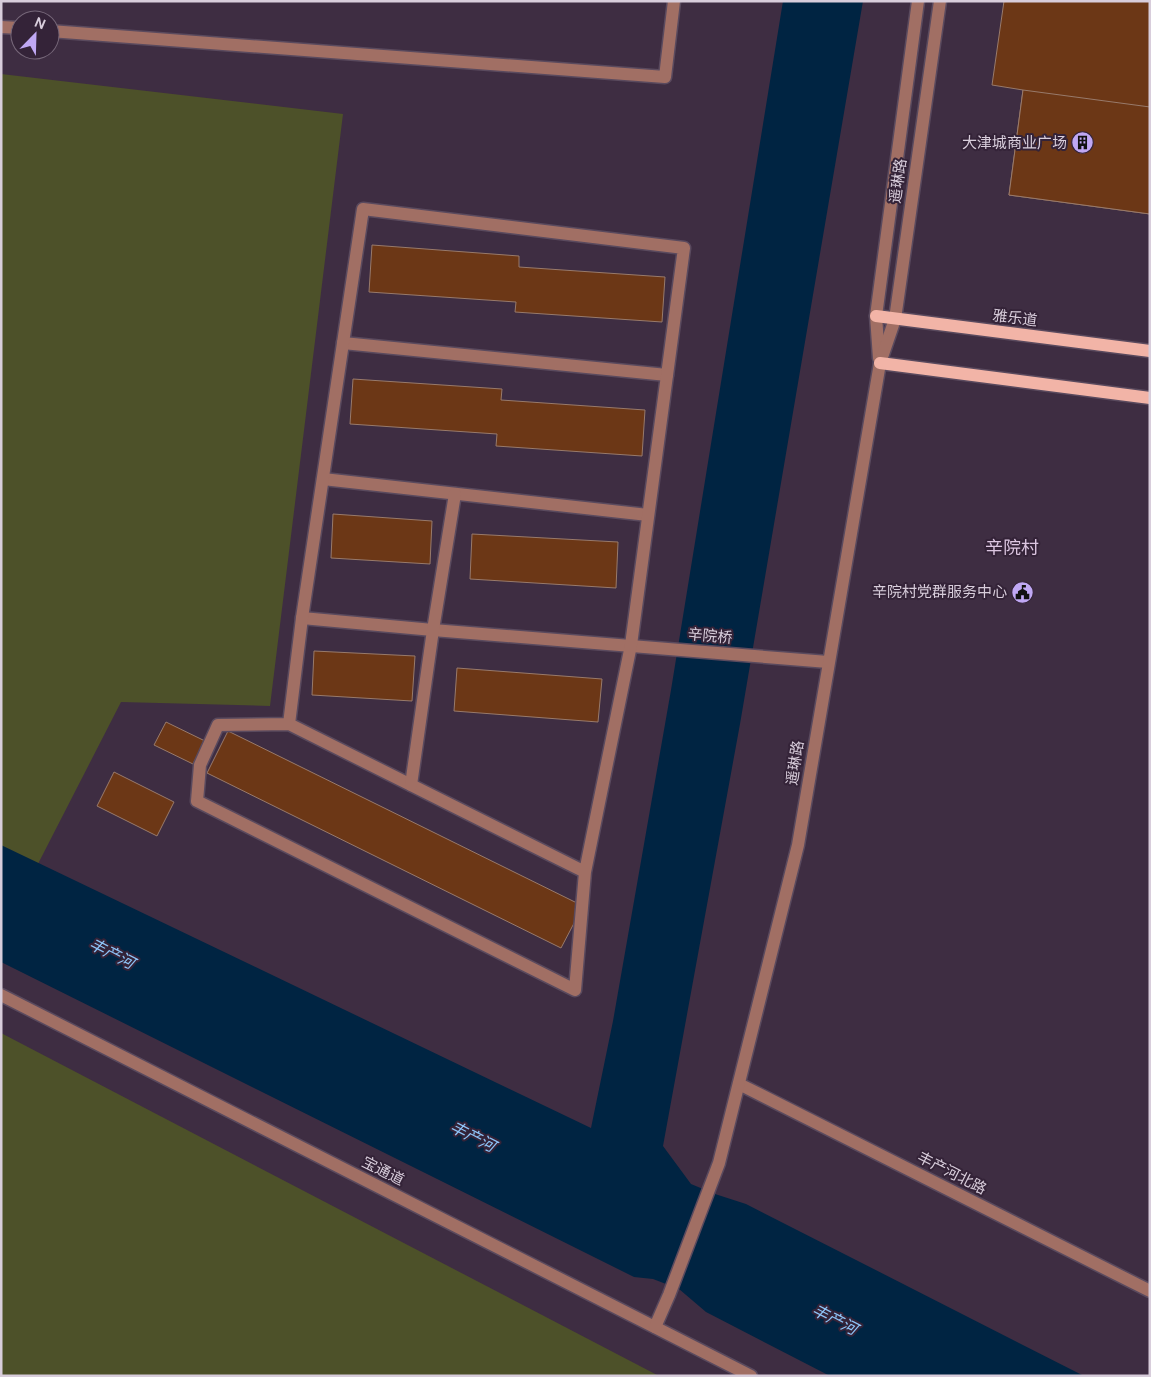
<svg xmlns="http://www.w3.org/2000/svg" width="1151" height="1377" font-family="'DM Sans','Noto Sans SC',sans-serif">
  <rect width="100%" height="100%" fill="#3e2d42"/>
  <g fill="#4d5129">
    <path d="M 1,74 L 343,114 L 270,706 L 121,702 L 1,936 Z"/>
    <path d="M 1,1033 L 659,1376 L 1,1376 Z"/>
  </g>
  <path fill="#002442" d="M 783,1 L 863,1 L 740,724 L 663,1146 L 691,1184 L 715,1194 L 746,1204 L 1084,1376 L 830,1376 L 706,1312 L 679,1289 L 653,1279 L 634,1277 L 1,962 L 1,845 L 591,1128 L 613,1021 L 671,690 Z"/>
  <g fill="#6c3716" stroke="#987a6b">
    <path d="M 1004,1 L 1150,1 L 1150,214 L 1009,195 L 1023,90 L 992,85 Z"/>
    <path d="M 1023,90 L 1150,107 L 1150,214 L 1009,195 Z"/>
    <path d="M 372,245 L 519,256 L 519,267 L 665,277 L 662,322 L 515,312 L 516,302 L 369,292 Z"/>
    <path d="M 353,379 L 502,389 L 501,400 L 645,410 L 642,456 L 496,446 L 497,434 L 350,424 Z"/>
    <path d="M 333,514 L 432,521 L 430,564 L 331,558 Z"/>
    <path d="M 472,534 L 618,542 L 616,588 L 470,579 Z"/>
    <path d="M 314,651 L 415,656 L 412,701 L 312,695 Z"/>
    <path d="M 457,668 L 602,679 L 598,722 L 454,711 Z"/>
    <path d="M 166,722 L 205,741 L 193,764 L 154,745 Z"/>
    <path d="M 228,731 L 583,906 L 561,948 L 207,773 Z"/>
    <path d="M 114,772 L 174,802 L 157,836 L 97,806 Z"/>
  </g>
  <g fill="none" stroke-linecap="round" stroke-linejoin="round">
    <defs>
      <g id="minor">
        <path d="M 1,27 L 20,28"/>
        <path d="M 50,31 L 665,77 L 674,1"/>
        <path d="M 343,343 L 667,375"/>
        <path d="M 879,358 L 876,316 L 918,1"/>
        <path d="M 323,479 L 648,515"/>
        <path d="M 302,618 L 433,630 L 828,662"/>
        <path d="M 289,724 L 218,725 L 200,765 L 197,801 L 575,990 L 585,872 L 631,645 L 684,248 L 363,209 L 302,618 L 289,724 L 585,872"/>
        <path d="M 411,785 L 433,630 L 455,494"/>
        <path d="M 1,995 L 751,1376"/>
        <path d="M 739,1084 L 1150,1291"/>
        <path d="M 655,1327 L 669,1295 L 719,1163 L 798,845 L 880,363 L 895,319 L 940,1"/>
      </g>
      <g id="major">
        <path d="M 876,316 L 1150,351"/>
        <path d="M 880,363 L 1150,398"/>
      </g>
    </defs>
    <use href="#minor" stroke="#5a4a5e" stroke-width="15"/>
    <use href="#major" stroke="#5a4a5e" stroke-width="15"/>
    <use href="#minor" stroke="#a16f64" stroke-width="12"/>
    <use href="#major" stroke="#f2b4a7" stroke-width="12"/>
  </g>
  <defs>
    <symbol id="building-disc" viewBox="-11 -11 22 22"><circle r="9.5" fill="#c0a8f4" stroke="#342338"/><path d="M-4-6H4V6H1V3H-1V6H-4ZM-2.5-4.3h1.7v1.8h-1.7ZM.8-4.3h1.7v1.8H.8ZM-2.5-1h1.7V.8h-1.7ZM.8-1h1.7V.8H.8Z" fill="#111"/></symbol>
    <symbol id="civic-disc" viewBox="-11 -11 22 22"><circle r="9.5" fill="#c0a8f4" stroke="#342338"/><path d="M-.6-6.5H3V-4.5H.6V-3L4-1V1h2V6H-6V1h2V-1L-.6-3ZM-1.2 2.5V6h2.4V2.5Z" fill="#111"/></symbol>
  </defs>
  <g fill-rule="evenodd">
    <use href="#building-disc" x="1070" y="130" width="25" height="25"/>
    <use href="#civic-disc" x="1010" y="580" width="25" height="25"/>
  </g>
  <g text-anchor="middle" stroke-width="4" stroke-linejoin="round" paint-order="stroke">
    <g font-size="15" fill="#d8cddb" stroke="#342338" text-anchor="end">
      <text x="1067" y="148">大津城商业广场</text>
      <text x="1007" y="597">辛院村党群服务中心</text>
    </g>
    <g font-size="15" fill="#d8cddb" stroke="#342338">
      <text transform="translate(898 181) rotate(-82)" y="5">遥琳路</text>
      <text transform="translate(1015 318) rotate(7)" y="5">雅乐道</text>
      <text transform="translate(710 636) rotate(5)" y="5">辛院桥</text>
      <text transform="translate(795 763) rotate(-81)" y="5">遥琳路</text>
      <text transform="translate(383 1171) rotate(27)" y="5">宝通道</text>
      <text transform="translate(952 1173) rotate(27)" y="5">丰产河北路</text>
    </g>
    <g font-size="16" font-style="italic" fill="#8ec5f9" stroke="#342338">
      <text transform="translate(112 953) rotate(27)" y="6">丰产河</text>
      <text transform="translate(473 1136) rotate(27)" y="6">丰产河</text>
      <text transform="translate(835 1319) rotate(27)" y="6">丰产河</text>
    </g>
    <g font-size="18" fill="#dcc6e1" stroke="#342338">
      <text x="1012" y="554">辛院村</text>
    </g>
  </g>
  <rect width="1151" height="1377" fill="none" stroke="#d8cddb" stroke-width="5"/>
  <g transform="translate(35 35) rotate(23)"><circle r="24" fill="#342338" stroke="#766779"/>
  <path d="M0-4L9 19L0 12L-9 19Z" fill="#c0a8f4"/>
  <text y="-8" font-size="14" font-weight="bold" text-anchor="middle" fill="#d8cddb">N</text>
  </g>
</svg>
